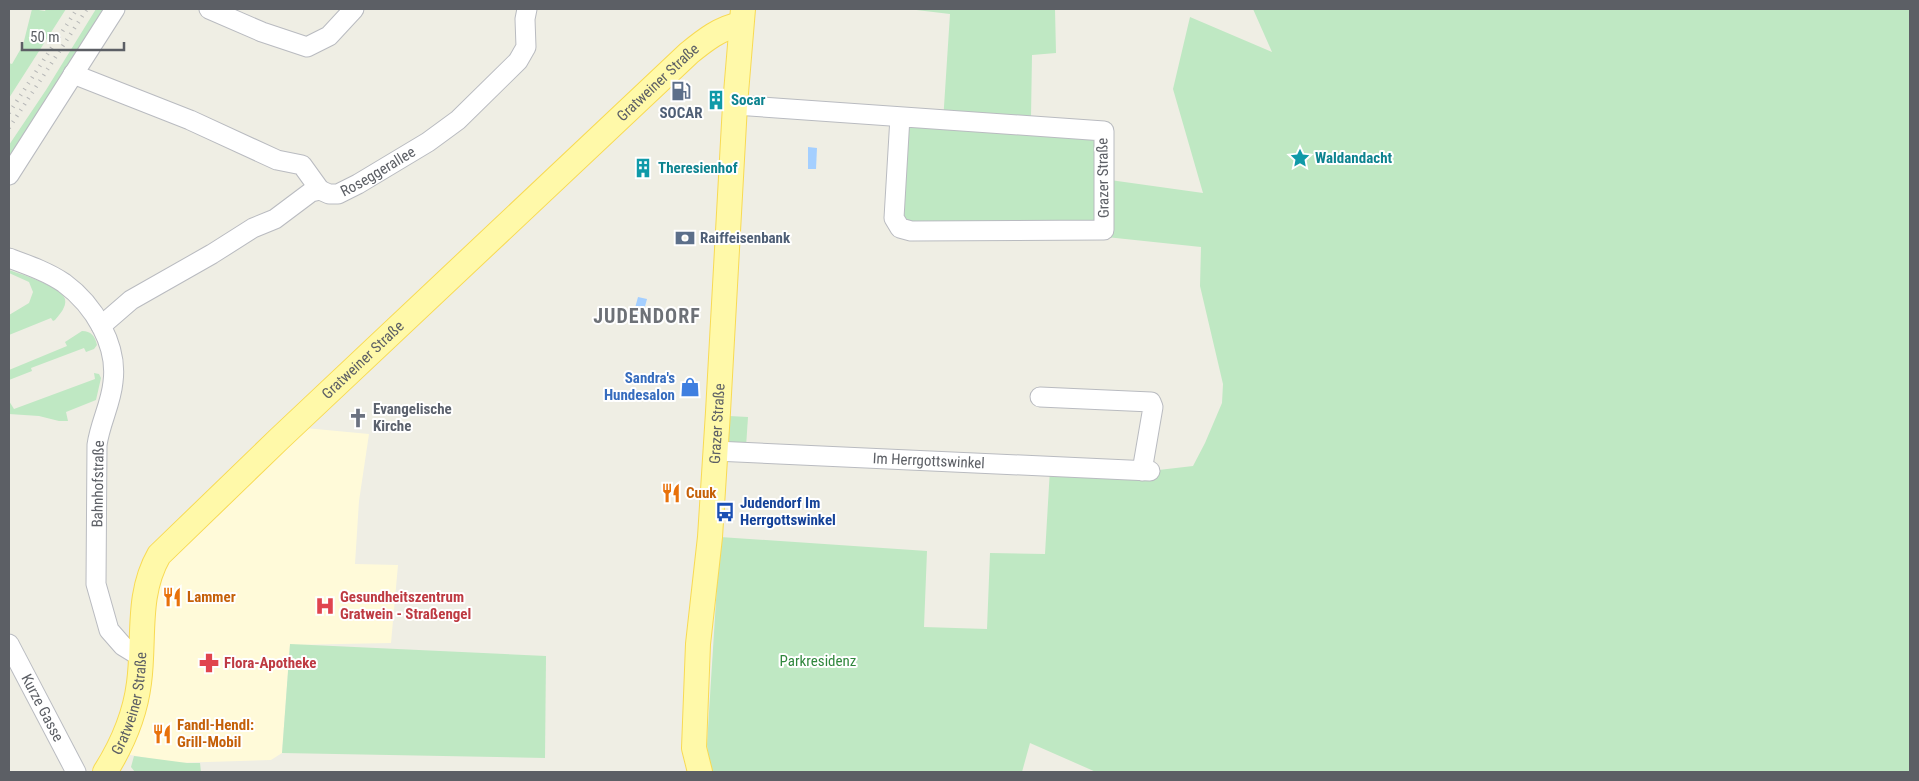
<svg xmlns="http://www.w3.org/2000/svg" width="1919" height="781" font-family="'Roboto Condensed',sans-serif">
  <rect width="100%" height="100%" fill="#efeee4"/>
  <path fill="#fffad9" d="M 305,428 L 369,434 L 359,501 L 355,564 L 398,565 L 391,643 L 290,645 L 282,753 L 271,760 L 175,763 L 125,754 L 148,577 Z"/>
  <g fill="#bfe8c3">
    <path d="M 32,9 L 45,11 L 46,9 L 66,9 L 9,98 L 9,63 L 12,64 L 23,45 Z"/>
    <path d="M 96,9 L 108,9 L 9,161 L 9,145 L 46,90 Z"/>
    <path d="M 908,9 L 1055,9 L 1056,53 L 1032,55 L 1031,117 L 1110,122 L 1110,180 L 1203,193 L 1173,89 L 1190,17 L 1272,52 L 1253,9 L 1910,9 L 1910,772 L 1096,772 L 1030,743 L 1022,772 L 709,772 L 707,744 L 720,537 L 927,551 L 924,627 L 987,629 L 990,553 L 1045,554 L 1050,469 L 1150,471 L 1193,466 L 1205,443 L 1222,403 L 1223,384 L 1200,286 L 1201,247 L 1040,230 L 901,224 L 904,120 L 943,122 L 950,14 Z"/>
    <path d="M 9,270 C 21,274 62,287 65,299 C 67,307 59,315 55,320 L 53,321 L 51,318 L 9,335 L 9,315 L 29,303 L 33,292 L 29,282 L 9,273 Z"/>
    <path d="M 82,331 C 91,331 95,336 97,345 L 94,349 L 86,352 L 84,348 L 31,368 L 32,371 L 9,380 L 9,370 L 67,346 L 65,342 Z"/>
    <path d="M 94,373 L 99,374 L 101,378 L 96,400 L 66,412 L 68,421 L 59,421 L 39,416 L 9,414 L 9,401 L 14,409 L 95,379 Z"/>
    <path d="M 729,416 L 748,417 L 746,447 L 727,446 Z"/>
    <path d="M 290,644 L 546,656 L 545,758 L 282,753 Z"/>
    <path d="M 134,756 L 187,763 L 200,763 L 201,772 L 135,772 L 131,767 Z"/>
  </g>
  <g fill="#a4cfff">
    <path d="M 808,147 L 817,148 L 816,169 L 808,169 Z"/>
    <path d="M 638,297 L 647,299 L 641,321 L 632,319 Z"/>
  </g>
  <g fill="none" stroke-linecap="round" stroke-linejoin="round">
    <defs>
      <g id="minor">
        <path d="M 209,9 L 262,32 L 307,47 L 329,36 L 354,9"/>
        <path d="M 73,74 L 190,120 L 277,160 L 302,165 L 320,190"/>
        <path d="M 735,105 L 1104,131 L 1104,230 L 911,231 L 900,228 L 894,218 L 900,117"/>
        <path d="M 9,175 L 115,9"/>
        <path d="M 9,258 C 28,265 48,272 64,283 C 94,305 118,345 113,382 C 111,404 100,423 97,445 L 96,584 L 109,630 L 123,646 L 141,657"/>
        <path id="s1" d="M 101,326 L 131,300 L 212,254 L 253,228 L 275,219 L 311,192 L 320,190 L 329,194 L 338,194 L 358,184 L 428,142 L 458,120 L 518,61 L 526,47 L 525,19 L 527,9"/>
        <path d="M 1040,397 L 1151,402 L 1153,407 L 1142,471"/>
        <path id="s2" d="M 715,451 L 1150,471"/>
        <path id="s3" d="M 9,644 L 76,772"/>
      </g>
      <g id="major">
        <path id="s4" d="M 105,772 C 122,745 135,715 139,683 C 145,639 136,595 159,555 L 279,439 L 689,53 C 705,40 720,28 741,24"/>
        <path id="s5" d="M 700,772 L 694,748 L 698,644 L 710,537 L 718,412 L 735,105 L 743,9"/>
      </g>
    </defs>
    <use href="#minor" stroke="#b9bbc0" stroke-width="21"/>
    <use href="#major" stroke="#f8da53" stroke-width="26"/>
    <use href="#minor" stroke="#fff" stroke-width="19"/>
    <use href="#major" stroke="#fff9a9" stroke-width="24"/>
    <g stroke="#b5b6b6" stroke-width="4" stroke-dasharray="1 6" stroke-linecap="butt">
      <path d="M 9,113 L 77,9"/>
      <path d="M 9,128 L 87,9"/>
    </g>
  </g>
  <defs>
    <symbol id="fuel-bare" viewBox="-9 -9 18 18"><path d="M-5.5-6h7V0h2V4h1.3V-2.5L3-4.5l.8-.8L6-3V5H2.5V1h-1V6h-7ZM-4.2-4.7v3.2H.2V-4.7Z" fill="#5c6f8a" stroke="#fff" stroke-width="2.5" paint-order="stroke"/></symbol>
    <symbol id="building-bare" viewBox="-9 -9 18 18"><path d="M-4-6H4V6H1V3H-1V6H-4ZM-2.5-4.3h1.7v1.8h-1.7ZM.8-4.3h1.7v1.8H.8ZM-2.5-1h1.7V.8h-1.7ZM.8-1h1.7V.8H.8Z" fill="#0f9aa8" stroke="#fff" stroke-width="2.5" paint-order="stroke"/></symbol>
    <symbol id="sight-bare" viewBox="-9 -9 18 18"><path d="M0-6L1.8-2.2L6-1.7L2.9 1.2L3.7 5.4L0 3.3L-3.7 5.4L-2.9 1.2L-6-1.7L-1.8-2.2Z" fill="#0f9aa8" stroke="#fff" stroke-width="2.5" paint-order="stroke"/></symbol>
    <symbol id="bank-bare" viewBox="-9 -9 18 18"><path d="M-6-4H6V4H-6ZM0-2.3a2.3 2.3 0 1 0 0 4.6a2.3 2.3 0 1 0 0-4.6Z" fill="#5c6f8a" stroke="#fff" stroke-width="2.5" paint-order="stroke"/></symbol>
    <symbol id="shop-bare" viewBox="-9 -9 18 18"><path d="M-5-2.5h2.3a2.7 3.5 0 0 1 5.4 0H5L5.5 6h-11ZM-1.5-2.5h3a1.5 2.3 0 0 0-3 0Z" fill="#3f7fe0" stroke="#fff" stroke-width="2.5" paint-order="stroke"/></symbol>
    <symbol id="church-bare" viewBox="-9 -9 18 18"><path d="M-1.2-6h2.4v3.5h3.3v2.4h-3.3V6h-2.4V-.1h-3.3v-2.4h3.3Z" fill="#6b7280" stroke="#fff" stroke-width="2.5" paint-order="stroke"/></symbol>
    <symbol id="restaurant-bare" viewBox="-9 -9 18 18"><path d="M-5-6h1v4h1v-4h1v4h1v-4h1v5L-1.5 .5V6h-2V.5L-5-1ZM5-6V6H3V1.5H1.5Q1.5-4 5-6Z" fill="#e8710a" stroke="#fff" stroke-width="2.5" paint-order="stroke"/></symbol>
    <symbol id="bus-bare" viewBox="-9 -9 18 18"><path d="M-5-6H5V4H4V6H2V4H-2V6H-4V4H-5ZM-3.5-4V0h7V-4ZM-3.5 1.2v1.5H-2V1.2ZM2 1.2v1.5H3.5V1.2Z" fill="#1a4fb4" stroke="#fff" stroke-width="2.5" paint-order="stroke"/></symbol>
    <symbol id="hospital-bare" viewBox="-9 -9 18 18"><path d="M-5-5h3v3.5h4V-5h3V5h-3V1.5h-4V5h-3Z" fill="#e0444e" stroke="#fff" stroke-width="2.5" paint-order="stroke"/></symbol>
    <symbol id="pharmacy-bare" viewBox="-9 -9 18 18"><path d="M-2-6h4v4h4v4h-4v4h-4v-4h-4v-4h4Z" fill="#e0444e" stroke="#fff" stroke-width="2.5" paint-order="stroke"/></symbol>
  </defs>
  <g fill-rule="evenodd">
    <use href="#fuel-bare" x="667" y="77" width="28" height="28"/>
    <use href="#building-bare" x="702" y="86" width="28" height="28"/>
    <use href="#sight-bare" x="1286" y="144" width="28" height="28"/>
    <use href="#building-bare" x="629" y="154" width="28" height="28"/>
    <use href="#bank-bare" x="671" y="224" width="28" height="28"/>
    <use href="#shop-bare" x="676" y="373" width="28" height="28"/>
    <use href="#church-bare" x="344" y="404" width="28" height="28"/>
    <use href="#restaurant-bare" x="657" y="479" width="28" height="28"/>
    <use href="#bus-bare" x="711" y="498" width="28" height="28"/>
    <use href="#restaurant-bare" x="158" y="583" width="28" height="28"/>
    <use href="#hospital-bare" x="311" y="592" width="28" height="28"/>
    <use href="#pharmacy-bare" x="195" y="649" width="28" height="28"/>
    <use href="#restaurant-bare" x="148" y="720" width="28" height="28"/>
  </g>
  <g text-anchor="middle" stroke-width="4" stroke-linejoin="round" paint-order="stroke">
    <g font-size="15" fill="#5c5f65" stroke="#fff">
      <text dy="5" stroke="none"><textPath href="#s4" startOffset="914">Gratweiner Straße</textPath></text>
      <text dy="5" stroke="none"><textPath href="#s1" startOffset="324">Roseggerallee</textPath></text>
      <text transform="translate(1103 178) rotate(-91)" y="5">Grazer Straße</text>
      <text dy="5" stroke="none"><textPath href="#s4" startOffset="509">Gratweiner Straße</textPath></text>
      <text dy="5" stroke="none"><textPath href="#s5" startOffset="350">Grazer Straße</textPath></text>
      <text dy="5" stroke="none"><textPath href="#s2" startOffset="214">Im Herrgottswinkel</textPath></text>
      <text transform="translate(98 484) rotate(-89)" y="5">Bahnhofstraße</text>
      <text dy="5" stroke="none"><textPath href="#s4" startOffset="74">Gratweiner Straße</textPath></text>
      <text dy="5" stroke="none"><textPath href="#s3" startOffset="72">Kurze Gasse</textPath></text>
    </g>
    <g font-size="15" font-weight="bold" fill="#0d838f" stroke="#fff" text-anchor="start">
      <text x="731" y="105">Socar</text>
      <text x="1315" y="163">Waldandacht</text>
      <text x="658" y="173">Theresienhof</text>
    </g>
    <g font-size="15" font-weight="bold" fill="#4e5e75" stroke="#fff">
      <text x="681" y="118">SOCAR</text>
      <text x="700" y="243" text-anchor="start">Raiffeisenbank</text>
    </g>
    <g font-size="15" font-weight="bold" fill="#366cbe" stroke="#fff" text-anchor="end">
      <text x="675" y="383">Sandra's<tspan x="675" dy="17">Hundesalon</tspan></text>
    </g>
    <g font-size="15" font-weight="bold" fill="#5b616d" stroke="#fff" text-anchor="start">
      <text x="373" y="414">Evangelische<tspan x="373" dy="17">Kirche</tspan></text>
    </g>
    <g font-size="15" font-weight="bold" fill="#c56008" stroke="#fff" text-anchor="start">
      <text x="686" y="498">Cuuk</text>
      <text x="187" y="602">Lammer</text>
      <text x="177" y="730">Fandl-Hendl:<tspan x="177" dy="17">Grill-Mobil</tspan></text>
    </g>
    <g font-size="15" font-weight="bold" fill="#164399" stroke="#fff" text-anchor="start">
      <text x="740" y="508">Judendorf Im<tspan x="740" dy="17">Herrgottswinkel</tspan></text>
    </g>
    <g font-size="15" font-weight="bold" fill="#be3a42" stroke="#fff" text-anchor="start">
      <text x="340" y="602">Gesundheitszentrum<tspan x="340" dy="17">Gratwein - Straßengel</tspan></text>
      <text x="224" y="668">Flora-Apotheke</text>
    </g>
    <g font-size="15" fill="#30873d" stroke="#fff">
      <text x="818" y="666">Parkresidenz</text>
    </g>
    <g font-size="20" font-weight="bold" letter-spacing="1" fill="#6d7177" stroke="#fff">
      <text x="647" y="323">JUDENDORF</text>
    </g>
  </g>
  <rect width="1919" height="781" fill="none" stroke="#5c5f65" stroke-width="20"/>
  <path d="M22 42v8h102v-8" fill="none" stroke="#5c5f65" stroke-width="2.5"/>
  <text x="30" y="42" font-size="15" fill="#5c5f65" stroke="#ffffff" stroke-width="4" paint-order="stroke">50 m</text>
</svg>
